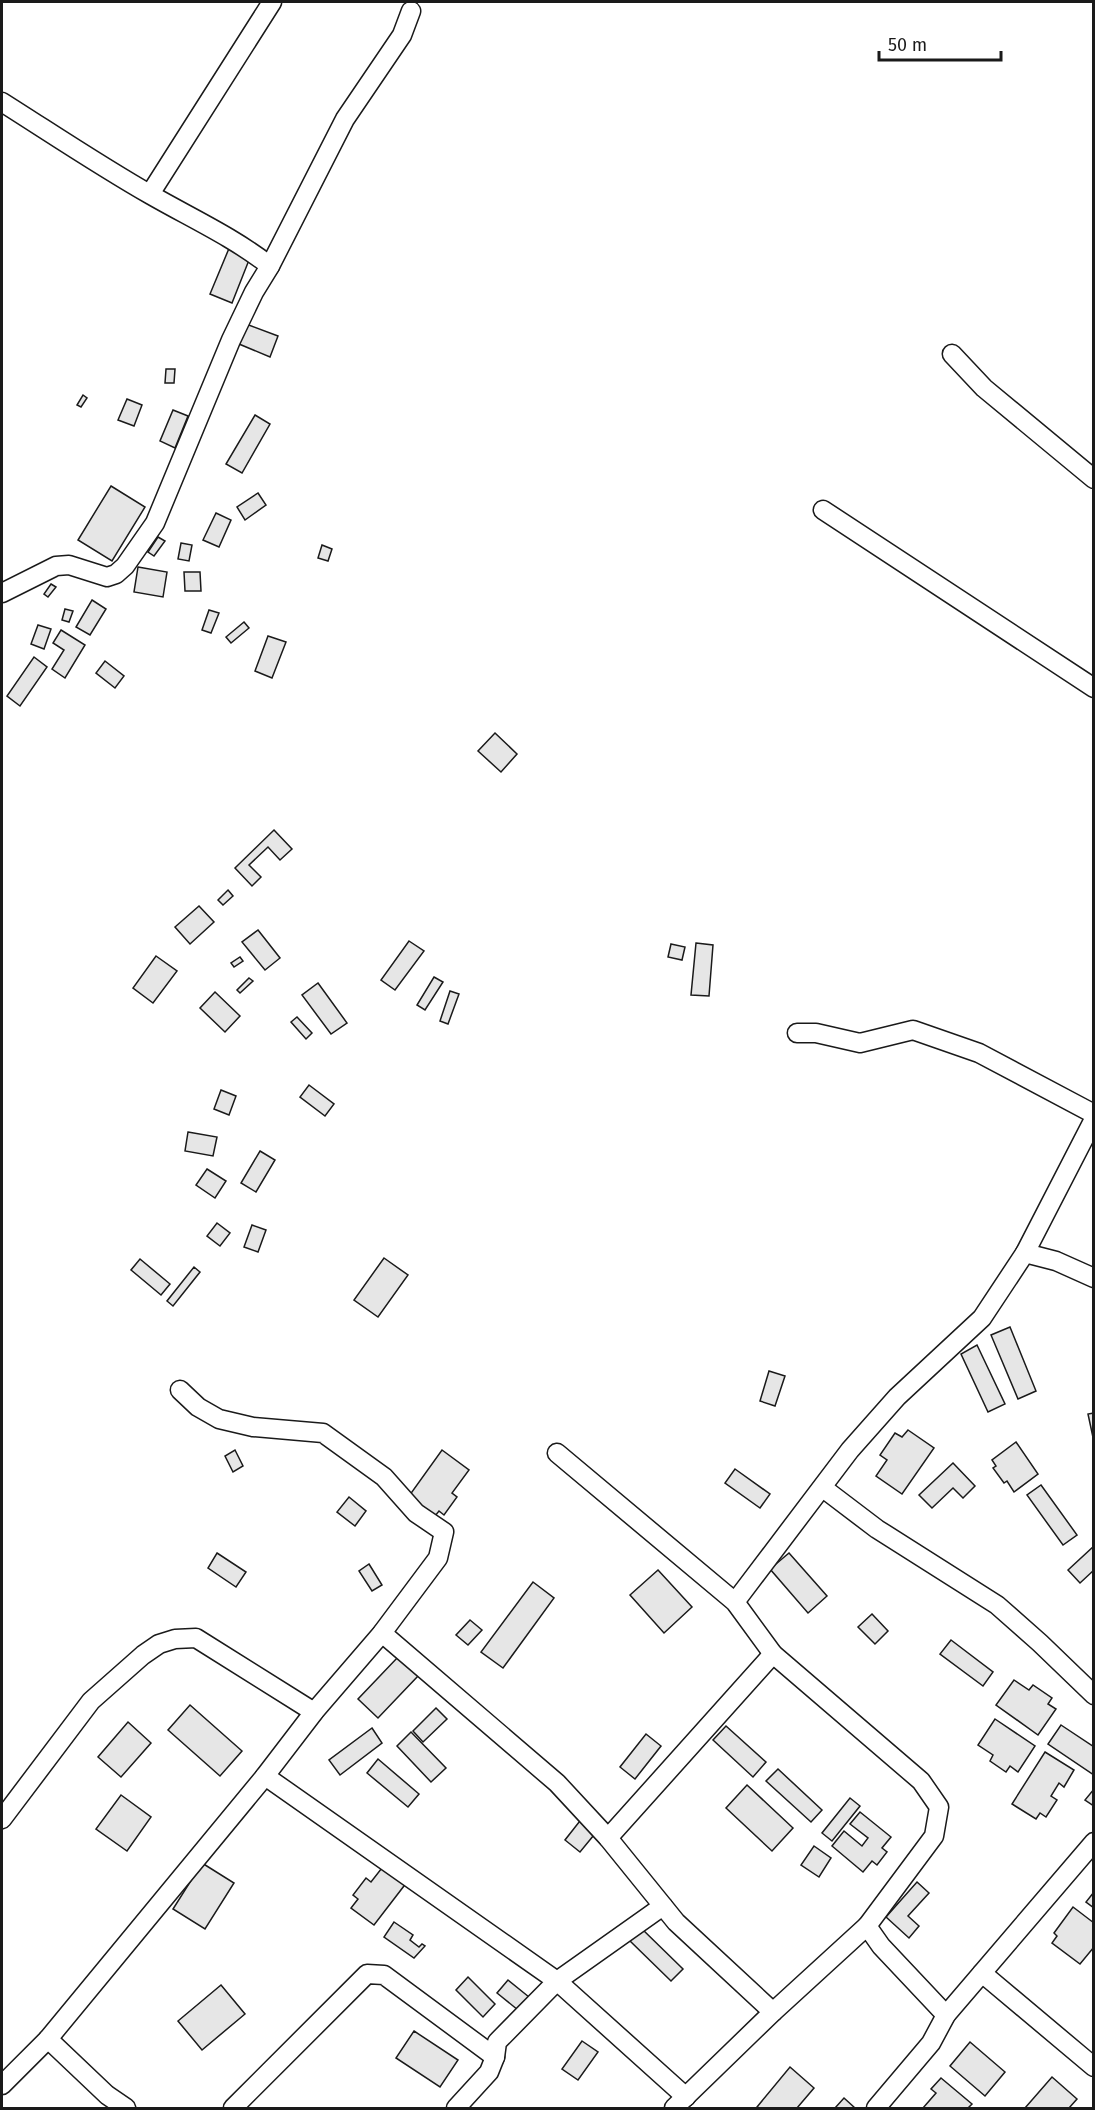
<svg xmlns="http://www.w3.org/2000/svg" width="1095" height="2110" font-family="'Fira Sans',sans-serif">
  <rect width="100%" height="100%" fill="#fff"/>
  <g fill="#e6e6e6" stroke="#1a1a1a" stroke-width="1.5">
    <path d="M 230,246 L 251,255 L 232,303 L 210,294 Z"/>
    <path d="M 246,324 L 278,336 L 270,357 L 239,344 Z"/>
    <path d="M 166,369 L 175,369 L 174,383 L 165,383 Z"/>
    <path d="M 83,395 L 87,398 L 81,407 L 77,405 Z"/>
    <path d="M 127,399 L 142,405 L 134,426 L 118,420 Z"/>
    <path d="M 173,410 L 188,416 L 175,448 L 160,441 Z"/>
    <path d="M 255,415 L 270,424 L 242,473 L 226,464 Z"/>
    <path d="M 111,486 L 145,507 L 112,561 L 78,540 Z"/>
    <path d="M 258,493 L 266,505 L 245,520 L 237,507 Z"/>
    <path d="M 216,513 L 231,520 L 219,547 L 203,540 Z"/>
    <path d="M 158,537 L 165,541 L 154,556 L 148,552 Z"/>
    <path d="M 181,543 L 192,545 L 189,561 L 178,559 Z"/>
    <path d="M 322,545 L 332,549 L 328,561 L 318,558 Z"/>
    <path d="M 138,567 L 167,572 L 163,597 L 134,592 Z"/>
    <path d="M 184,572 L 200,572 L 201,591 L 185,591 Z"/>
    <path d="M 51,584 L 56,587 L 48,597 L 44,594 Z"/>
    <path d="M 92,600 L 106,609 L 90,635 L 76,627 Z"/>
    <path d="M 65,609 L 73,611 L 69,622 L 62,620 Z"/>
    <path d="M 209,610 L 219,613 L 211,633 L 202,630 Z"/>
    <path d="M 244,622 L 249,628 L 231,643 L 226,637 Z"/>
    <path d="M 38,625 L 51,629 L 44,649 L 31,644 Z"/>
    <path d="M 61,630 L 85,645 L 65,678 L 52,669 L 64,650 L 53,643 Z"/>
    <path d="M 268,636 L 286,642 L 272,678 L 255,671 Z"/>
    <path d="M 34,657 L 47,667 L 20,706 L 7,696 Z"/>
    <path d="M 105,661 L 124,676 L 115,688 L 96,673 Z"/>
    <path d="M 495,733 L 517,754 L 501,772 L 478,751 Z"/>
    <path d="M 274,830 L 292,849 L 280,860 L 268,847 L 249,865 L 261,877 L 252,886 L 235,868 Z"/>
    <path d="M 228,890 L 233,896 L 223,905 L 218,900 Z"/>
    <path d="M 199,906 L 214,922 L 190,944 L 175,927 Z"/>
    <path d="M 258,930 L 280,958 L 265,970 L 242,942 Z"/>
    <path d="M 409,941 L 424,951 L 395,990 L 381,980 Z"/>
    <path d="M 696,943 L 713,945 L 709,996 L 691,995 Z"/>
    <path d="M 671,944 L 685,947 L 682,960 L 668,957 Z"/>
    <path d="M 156,956 L 177,971 L 153,1003 L 133,988 Z"/>
    <path d="M 240,957 L 243,961 L 234,967 L 231,963 Z"/>
    <path d="M 434,977 L 443,982 L 425,1010 L 417,1005 Z"/>
    <path d="M 249,978 L 253,981 L 240,993 L 237,990 Z"/>
    <path d="M 318,983 L 347,1023 L 331,1034 L 302,995 Z"/>
    <path d="M 450,991 L 459,994 L 448,1024 L 440,1021 Z"/>
    <path d="M 215,992 L 240,1016 L 225,1032 L 200,1008 Z"/>
    <path d="M 297,1017 L 312,1033 L 306,1039 L 291,1022 Z"/>
    <path d="M 309,1085 L 334,1104 L 325,1116 L 300,1097 Z"/>
    <path d="M 221,1090 L 236,1096 L 229,1115 L 214,1109 Z"/>
    <path d="M 188,1132 L 217,1137 L 213,1156 L 185,1151 Z"/>
    <path d="M 260,1151 L 275,1160 L 256,1192 L 241,1183 Z"/>
    <path d="M 207,1169 L 226,1181 L 215,1198 L 196,1185 Z"/>
    <path d="M 217,1223 L 230,1233 L 220,1246 L 207,1236 Z"/>
    <path d="M 252,1225 L 266,1230 L 258,1252 L 244,1247 Z"/>
    <path d="M 384,1258 L 408,1275 L 378,1317 L 354,1300 Z"/>
    <path d="M 140,1259 L 170,1284 L 161,1295 L 131,1270 Z"/>
    <path d="M 194,1267 L 200,1272 L 173,1306 L 167,1301 Z"/>
    <path d="M 1010,1327 L 1036,1391 L 1018,1399 L 991,1335 Z"/>
    <path d="M 977,1345 L 1005,1404 L 988,1412 L 961,1354 Z"/>
    <path d="M 769,1371 L 785,1376 L 775,1406 L 760,1401 Z"/>
    <path d="M 1094,1413 L 1094,1442 L 1088,1414 Z"/>
    <path d="M 908,1430 L 934,1448 L 902,1494 L 876,1476 L 887,1460 L 880,1455 L 895,1433 L 902,1437 Z"/>
    <path d="M 1016,1442 L 1038,1474 L 1014,1492 L 1007,1481 L 1004,1483 L 993,1468 L 996,1466 L 992,1460 Z"/>
    <path d="M 235,1450 L 243,1466 L 233,1472 L 225,1456 Z"/>
    <path d="M 442,1450 L 469,1470 L 452,1493 L 457,1497 L 444,1515 L 439,1511 L 435,1516 L 409,1496 Z"/>
    <path d="M 953,1463 L 975,1486 L 963,1498 L 953,1488 L 932,1508 L 919,1495 Z"/>
    <path d="M 735,1469 L 770,1494 L 760,1508 L 725,1483 Z"/>
    <path d="M 1041,1485 L 1077,1535 L 1063,1545 L 1027,1495 Z"/>
    <path d="M 349,1497 L 366,1511 L 355,1526 L 337,1512 Z"/>
    <path d="M 1094,1546 L 1094,1570 L 1080,1583 L 1068,1570 Z"/>
    <path d="M 217,1553 L 246,1572 L 236,1587 L 208,1568 Z"/>
    <path d="M 789,1553 L 827,1596 L 808,1613 L 770,1569 Z"/>
    <path d="M 369,1564 L 382,1585 L 372,1591 L 359,1571 Z"/>
    <path d="M 658,1570 L 692,1607 L 664,1633 L 630,1595 Z"/>
    <path d="M 533,1582 L 554,1598 L 503,1668 L 481,1652 Z"/>
    <path d="M 872,1614 L 888,1631 L 875,1644 L 858,1627 Z"/>
    <path d="M 470,1620 L 482,1630 L 468,1645 L 456,1635 Z"/>
    <path d="M 951,1640 L 993,1672 L 983,1686 L 940,1654 Z"/>
    <path d="M 398,1657 L 418,1676 L 378,1718 L 358,1699 Z"/>
    <path d="M 1014,1680 L 1029,1690 L 1033,1685 L 1052,1698 L 1048,1704 L 1056,1709 L 1038,1735 L 996,1705 Z"/>
    <path d="M 190,1705 L 242,1751 L 220,1776 L 168,1730 Z"/>
    <path d="M 436,1708 L 447,1719 L 423,1742 L 413,1731 Z"/>
    <path d="M 995,1719 L 1035,1746 L 1018,1772 L 1010,1766 L 1006,1772 L 990,1761 L 993,1755 L 978,1745 Z"/>
    <path d="M 128,1722 L 151,1743 L 121,1777 L 98,1757 Z"/>
    <path d="M 1061,1725 L 1094,1747 L 1094,1775 L 1048,1744 Z"/>
    <path d="M 726,1726 L 766,1762 L 753,1777 L 713,1740 Z"/>
    <path d="M 372,1728 L 382,1743 L 340,1775 L 329,1760 Z"/>
    <path d="M 411,1732 L 446,1768 L 431,1782 L 397,1746 Z"/>
    <path d="M 646,1734 L 661,1746 L 635,1779 L 620,1767 Z"/>
    <path d="M 1045,1752 L 1074,1770 L 1064,1787 L 1059,1783 L 1051,1796 L 1057,1800 L 1046,1817 L 1040,1813 L 1036,1819 L 1012,1804 Z"/>
    <path d="M 378,1759 L 419,1794 L 408,1807 L 367,1773 Z"/>
    <path d="M 778,1769 L 822,1810 L 811,1822 L 766,1781 Z"/>
    <path d="M 747,1785 L 793,1828 L 772,1851 L 726,1808 Z"/>
    <path d="M 1094,1789 L 1094,1806 L 1085,1800 Z"/>
    <path d="M 121,1795 L 151,1817 L 127,1851 L 96,1829 Z"/>
    <path d="M 850,1798 L 860,1806 L 832,1841 L 822,1833 Z"/>
    <path d="M 860,1812 L 891,1837 L 882,1848 L 887,1852 L 877,1865 L 872,1861 L 863,1872 L 832,1846 L 844,1831 L 862,1846 L 868,1838 L 850,1824 Z"/>
    <path d="M 583,1817 L 598,1830 L 580,1852 L 565,1840 Z"/>
    <path d="M 814,1846 L 831,1858 L 819,1877 L 801,1865 Z"/>
    <path d="M 202,1863 L 234,1883 L 205,1929 L 173,1909 Z"/>
    <path d="M 385,1864 L 407,1882 L 374,1925 L 351,1908 L 358,1899 L 353,1895 L 366,1878 L 371,1882 Z"/>
    <path d="M 917,1882 L 929,1893 L 908,1916 L 919,1926 L 909,1938 L 886,1917 Z"/>
    <path d="M 1094,1892 L 1094,1908 L 1086,1902 Z"/>
    <path d="M 1073,1907 L 1094,1923 L 1094,1947 L 1080,1964 L 1052,1943 L 1057,1936 L 1054,1933 Z"/>
    <path d="M 394,1922 L 413,1935 L 410,1940 L 419,1947 L 422,1944 L 425,1946 L 414,1958 L 384,1937 Z"/>
    <path d="M 641,1928 L 683,1969 L 671,1981 L 629,1940 Z"/>
    <path d="M 468,1977 L 495,2004 L 483,2017 L 456,1990 Z"/>
    <path d="M 508,1980 L 529,1997 L 518,2010 L 497,1993 Z"/>
    <path d="M 221,1985 L 245,2014 L 202,2050 L 178,2021 Z"/>
    <path d="M 414,2031 L 458,2060 L 440,2087 L 396,2058 Z"/>
    <path d="M 582,2041 L 598,2052 L 578,2080 L 562,2069 Z"/>
    <path d="M 970,2042 L 1005,2072 L 985,2096 L 950,2066 Z"/>
    <path d="M 790,2067 L 814,2088 L 797,2108 L 759,2108 L 757,2107 Z"/>
    <path d="M 1052,2077 L 1077,2099 L 1069,2108 L 1025,2108 Z"/>
    <path d="M 941,2078 L 972,2104 L 968,2108 L 923,2108 L 936,2093 L 931,2089 Z"/>
    <path d="M 844,2098 L 855,2108 L 835,2108 Z"/>
  </g>
  <g fill="none" stroke-linecap="round" stroke-linejoin="round">
    <defs>
      <g id="minor">
        <path d="M 2,102 C 51,133 100,166 151,195 C 191,218 233,237 270,266 L 254,292 L 231,340 L 155,523 L 125,566 L 116,574 L 107,577 L 69,565 L 56,566 L 2,593"/>
        <path d="M 150,194 L 272,2"/>
        <path d="M 270,266 L 345,119 L 402,35 L 411,11"/>
        <path d="M 952,354 L 984,388 L 1094,479"/>
        <path d="M 823,510 L 1094,688"/>
        <path d="M 797,1033 L 816,1033 L 860,1043 L 913,1030 L 979,1053 L 1094,1114"/>
        <path d="M 1025,1253 L 1094,1119"/>
        <path d="M 557,1453 L 735,1602 L 773,1654 L 921,1781 L 939,1807 L 934,1836 L 867,1926"/>
        <path d="M 823,1488 L 877,1529 L 997,1605 L 1040,1643 L 1094,1695"/>
        <path d="M 735,1602 L 850,1450 L 897,1397 L 982,1318 L 1025,1253 L 1056,1261 L 1094,1278"/>
        <path d="M 382,1633 L 557,1783 L 608,1838 L 676,1922 L 773,2012"/>
        <path d="M 265,1776 L 557,1981 L 686,2097"/>
        <path d="M 2,1819 L 91,1701 L 143,1655 L 159,1644 L 175,1639 L 196,1638 L 314,1712"/>
        <path d="M 608,1838 L 773,1654"/>
        <path d="M 982,1973 L 1094,2067"/>
        <path d="M 48,2039 L 107,2095 L 126,2108"/>
        <path d="M 2,2085 L 48,2039 L 265,1776 L 314,1712 L 382,1633 L 438,1558 L 444,1532 L 416,1513 L 384,1477 L 323,1433 L 253,1427 L 219,1419 L 198,1407 L 180,1390"/>
        <path d="M 233,2108 L 367,1974 L 384,1975 L 495,2057"/>
        <path d="M 456,2108 L 489,2072 L 495,2057 L 497,2042 L 557,1981 L 663,1906"/>
        <path d="M 674,2108 L 773,2012 L 867,1926 L 881,1946 L 946,2015"/>
        <path d="M 876,2108 L 931,2043 L 946,2015 L 1094,1842"/>
      </g>
    </defs>
    <use href="#minor" stroke="#1a1a1a" stroke-width="21"/>
    <use href="#minor" stroke="#fff" stroke-width="18"/>
  </g>
  <rect width="1095" height="2110" fill="none" stroke="#1a1a1a" stroke-width="6"/>
  <path d="M879 51v9h122v-9" fill="none" stroke="#1a1a1a" stroke-width="3"/>
  <text x="888" y="51" font-size="18" fill="#1a1a1a" stroke="#ffffff" stroke-width="4.5" paint-order="stroke">50 m</text>
</svg>
